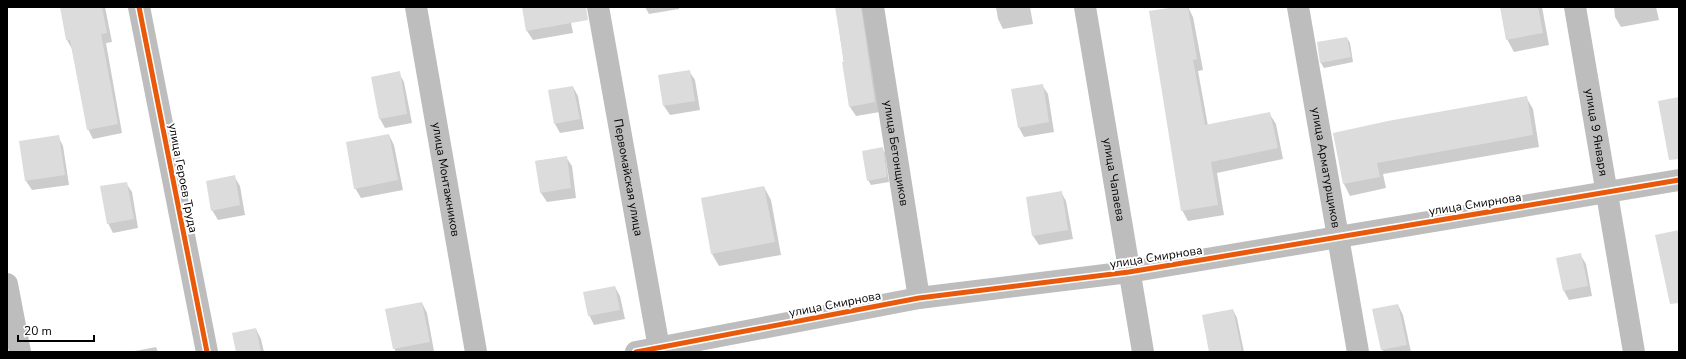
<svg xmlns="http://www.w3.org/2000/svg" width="1686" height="359" font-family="'Nunito Sans',sans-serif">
  <rect width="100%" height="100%" fill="#fff"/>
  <g fill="#0003">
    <path d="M 61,7 L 105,7 L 112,42 L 106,43 L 122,133 L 93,139 L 88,129 L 72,49 L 67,40 Z"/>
    <path d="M 523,7 L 568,7 L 573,33 L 533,40 L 527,31 Z"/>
    <path d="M 645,7 L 679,7 L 679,9 L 649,14 Z"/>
    <path d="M 836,7 L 869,7 L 880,112 L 856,116 L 850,107 Z"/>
    <path d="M 996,7 L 1030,7 L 1033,24 L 1003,29 L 998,19 Z"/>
    <path d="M 1182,7 L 1188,7 L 1193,17 L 1203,70 L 1198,71 L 1208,126 L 1269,113 L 1276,124 L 1283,159 L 1217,173 L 1224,215 L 1188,221 L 1182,210 Z"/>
    <path d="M 1501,7 L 1542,7 L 1549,45 L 1514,52 L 1507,39 Z"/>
    <path d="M 1614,7 L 1656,7 L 1659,20 L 1621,27 L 1615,17 Z"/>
    <path d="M 1347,38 L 1350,43 L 1353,62 L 1324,68 L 1321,63 L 1318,43 Z"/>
    <path d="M 689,71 L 695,80 L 700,110 L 670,115 L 664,106 L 659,76 Z"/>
    <path d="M 399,73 L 404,82 L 412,123 L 385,128 L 380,119 L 372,78 Z"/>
    <path d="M 1042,85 L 1048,94 L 1054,132 L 1024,137 L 1019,128 Z"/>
    <path d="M 573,87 L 578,96 L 584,129 L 560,133 L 555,124 L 549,91 Z"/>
    <path d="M 1526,97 L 1533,109 L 1539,147 L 1383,174 L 1386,188 L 1350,196 L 1344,184 L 1334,134 Z"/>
    <path d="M 389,135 L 394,145 L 403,190 L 361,198 L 355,188 Z"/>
    <path d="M 58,136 L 63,146 L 69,185 L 32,190 L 26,181 L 20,142 Z"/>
    <path d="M 882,148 L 885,153 L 889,182 L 871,185 L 868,180 Z"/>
    <path d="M 566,157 L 572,166 L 576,198 L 547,202 L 541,193 L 536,161 Z"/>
    <path d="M 234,176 L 240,186 L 245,215 L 218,220 L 212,210 Z"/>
    <path d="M 126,183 L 132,192 L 138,228 L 113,233 L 108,223 Z"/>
    <path d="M 764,187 L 771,200 L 781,255 L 719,266 L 712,254 Z"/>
    <path d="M 1061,192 L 1066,201 L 1073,239 L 1039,245 L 1033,236 Z"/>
    <path d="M 1580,254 L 1586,264 L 1592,296 L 1569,300 L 1564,291 L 1557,259 Z"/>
    <path d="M 615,287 L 620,296 L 625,319 L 594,325 L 589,315 Z"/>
    <path d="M 422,303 L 427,313 L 434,351 L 396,352 L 394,348 Z"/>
    <path d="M 1398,305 L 1403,315 L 1411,352 L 1383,352 L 1374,310 Z"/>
    <path d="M 1233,310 L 1237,318 L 1244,352 L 1210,352 Z"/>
    <path d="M 256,329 L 261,339 L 264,352 L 237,352 Z"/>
    <path d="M 156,347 L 158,352 L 130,352 Z"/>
  </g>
  <g fill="#dcdcdc">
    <path d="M 60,7 L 102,7 L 107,33 L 101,34 L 118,124 L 87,130 L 70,40 L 66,40 Z"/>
    <path d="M 522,7 L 586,7 L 588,20 L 526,31 Z"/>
    <path d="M 835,7 L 861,7 L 875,102 L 849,107 L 842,62 L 844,62 Z"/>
    <path d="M 1175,7 L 1188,7 L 1197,59 L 1193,60 L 1205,125 L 1270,112 L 1278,148 L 1211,162 L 1218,205 L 1181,211 L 1149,11 Z"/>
    <path d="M 1500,7 L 1538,7 L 1543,33 L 1506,40 Z"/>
    <path d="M 1347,37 L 1351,57 L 1320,63 L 1317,42 Z"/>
    <path d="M 690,70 L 695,101 L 663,106 L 658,75 Z"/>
    <path d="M 400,71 L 407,114 L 379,119 L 371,77 Z"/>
    <path d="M 1043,84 L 1049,122 L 1018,128 L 1011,89 Z"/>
    <path d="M 573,86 L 580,119 L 554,124 L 548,90 Z"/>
    <path d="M 1527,96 L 1533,135 L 1377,163 L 1380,177 L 1343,184 L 1333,133 L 1388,121 Z"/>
    <path d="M 1679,97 L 1679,159 L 1669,160 L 1658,101 Z"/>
    <path d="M 389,134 L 398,180 L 354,189 L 346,142 Z"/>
    <path d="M 59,135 L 65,175 L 25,181 L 19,141 Z"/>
    <path d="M 883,147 L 887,177 L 867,181 L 862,151 Z"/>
    <path d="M 567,156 L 571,188 L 540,193 L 535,161 Z"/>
    <path d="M 235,175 L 240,205 L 211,211 L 206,181 Z"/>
    <path d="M 127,182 L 134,219 L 107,224 L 100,186 Z"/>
    <path d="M 764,186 L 775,242 L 711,254 L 701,198 Z"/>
    <path d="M 1062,191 L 1068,230 L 1032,236 L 1026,197 Z"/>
    <path d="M 1679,230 L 1679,303 L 1670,304 L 1655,235 Z"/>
    <path d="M 1581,253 L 1588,286 L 1563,291 L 1556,258 Z"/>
    <path d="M 615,286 L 620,310 L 588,316 L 583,292 Z"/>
    <path d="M 422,302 L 430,342 L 393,349 L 385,309 Z"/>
    <path d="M 1398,304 L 1407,345 L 1381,350 L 1372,309 Z"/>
    <path d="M 1233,309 L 1242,352 L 1209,352 L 1202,315 Z"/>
    <path d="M 256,328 L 261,352 L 236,352 L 232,333 Z"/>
  </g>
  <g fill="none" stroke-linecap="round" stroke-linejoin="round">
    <g stroke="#bdbdbd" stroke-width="22">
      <path d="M 139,7 L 207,352"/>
      <path id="s1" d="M 416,7 L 476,352"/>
      <path id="s2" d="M 598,7 L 659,348"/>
      <path id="s3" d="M 873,7 L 919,298"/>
      <path id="s4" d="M 1298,7 L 1358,352"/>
      <path id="s5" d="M 1575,7 L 1634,352"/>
      <path d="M 7,284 L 20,352"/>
      <path d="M 636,352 L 919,298 L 1129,272 L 1679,180"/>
    </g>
    <path stroke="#bdbdbd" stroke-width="22" id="s6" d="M 1085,7 L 1143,352"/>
    <defs>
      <g id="cycleway">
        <path d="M 139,7 L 207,352"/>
        <path d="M 636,352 L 919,298 L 1129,272 L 1679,180"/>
      </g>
    </defs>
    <use href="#cycleway" stroke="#fff" stroke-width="8"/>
    <use href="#cycleway" stroke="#e8590c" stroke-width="5"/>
  </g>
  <g text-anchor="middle" stroke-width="4" stroke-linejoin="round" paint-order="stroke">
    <g font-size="12" fill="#000" stroke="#fff">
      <text dy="4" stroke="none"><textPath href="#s5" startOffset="127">улица 9 Января</textPath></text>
      <text dy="4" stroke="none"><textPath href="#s3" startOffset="148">улица Бетонщиков</textPath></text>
      <text dy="4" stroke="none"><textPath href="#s4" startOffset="163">улица Арматурщиков</textPath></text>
      <text dy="4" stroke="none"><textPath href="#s2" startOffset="173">Первомайская улица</textPath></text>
      <text transform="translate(183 178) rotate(79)" y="4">улица Героев Труда</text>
      <text dy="4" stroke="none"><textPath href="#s1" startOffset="175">улица Монтажников</textPath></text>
      <text dy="4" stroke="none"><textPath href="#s6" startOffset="175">улица Чапаева</textPath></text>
      <text transform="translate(1475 204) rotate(-9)" y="4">улица Смирнова</text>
      <text transform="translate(1156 257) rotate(-9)" y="4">улица Смирнова</text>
      <text transform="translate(835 304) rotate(-11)" y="4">улица Смирнова</text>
    </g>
  </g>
  <rect width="1686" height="359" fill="none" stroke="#000000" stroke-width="16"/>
  <path d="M18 335v6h76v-6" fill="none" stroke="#000000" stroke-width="2"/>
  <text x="24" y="335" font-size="12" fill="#000000" stroke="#ffffff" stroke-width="3" paint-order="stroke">20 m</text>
</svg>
